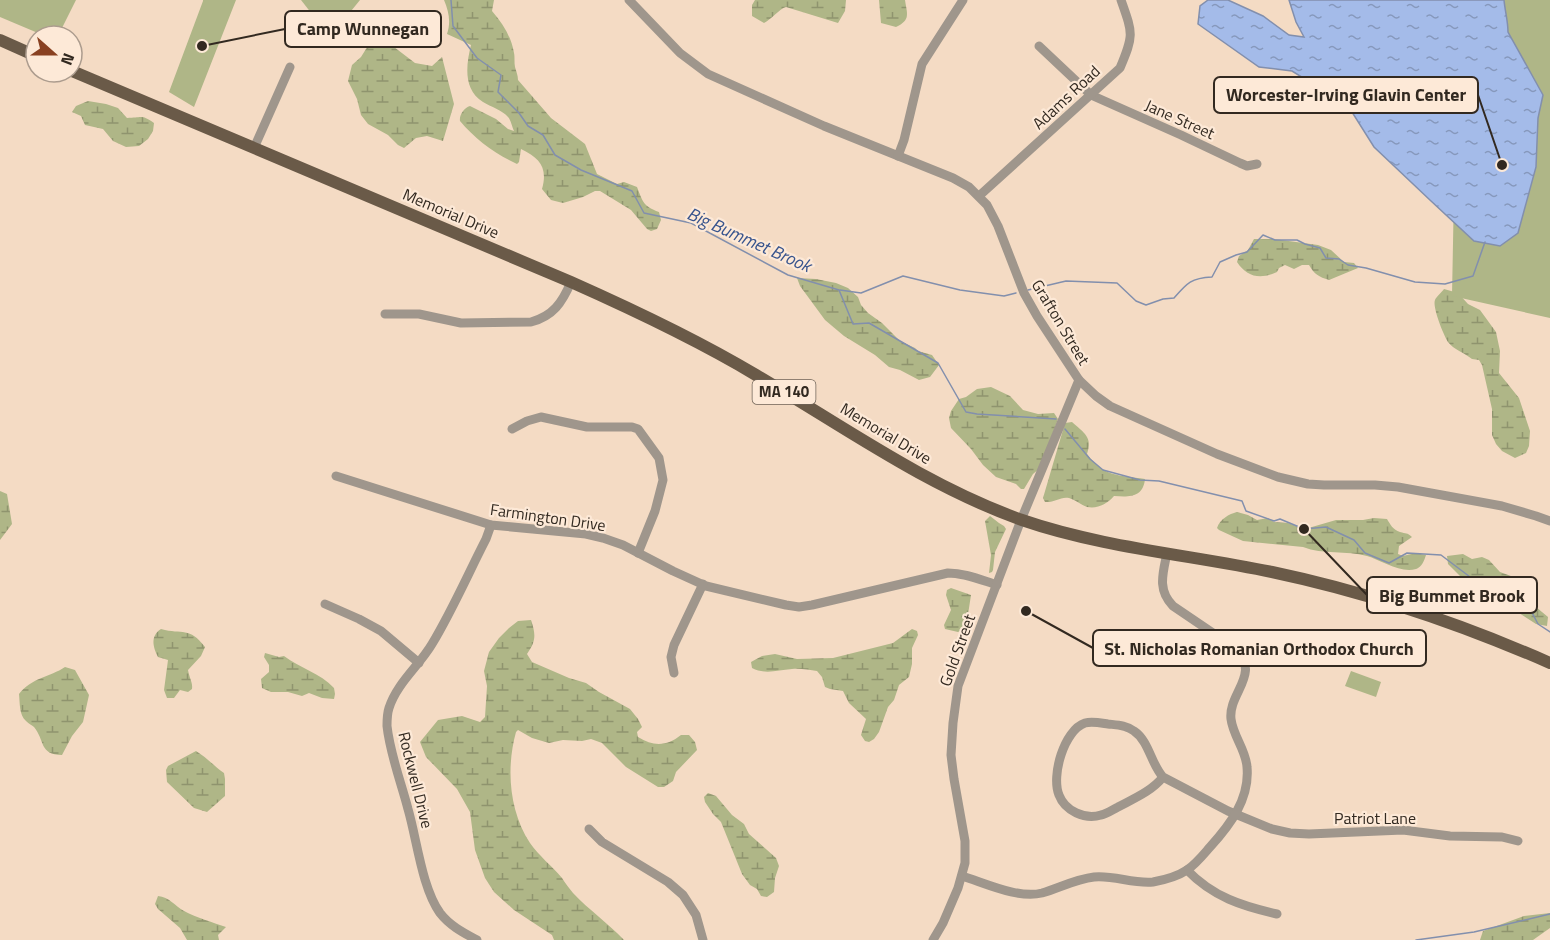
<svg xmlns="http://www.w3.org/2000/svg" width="1550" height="940" font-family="'Titillium Web',sans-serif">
  <defs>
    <pattern id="wetland-marsh" width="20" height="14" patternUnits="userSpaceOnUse" patternTransform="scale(1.5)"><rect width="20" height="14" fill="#afb687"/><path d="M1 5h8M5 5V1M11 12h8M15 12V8" fill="none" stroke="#8f946e"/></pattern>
    <pattern id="water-ripples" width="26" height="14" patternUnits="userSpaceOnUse" patternTransform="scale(1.5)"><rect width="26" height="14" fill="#a4bbe9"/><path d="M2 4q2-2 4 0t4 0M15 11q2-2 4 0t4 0" fill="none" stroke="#8698bc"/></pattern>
  </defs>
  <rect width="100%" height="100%" fill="#f4dbc4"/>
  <g fill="url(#wetland-marsh)">
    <path d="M 444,0 L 494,0 L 492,11 C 503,24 511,36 514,53 C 515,57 514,62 515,67 C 516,71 518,75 518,80 L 551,118 L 585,144 L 597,174 L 617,184 L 624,182 L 637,187 C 643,202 643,206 659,212 L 661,220 L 657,229 L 651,231 L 647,229 L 631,210 L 600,191 L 595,191 L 583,197 L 563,203 L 551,200 L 542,189 C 548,168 540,158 521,149 L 519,162 L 517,164 C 495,154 475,139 460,121 C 459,115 464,108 470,106 L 496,119 L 508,129 L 514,131 C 512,127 511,120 508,117 C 502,110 491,107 483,102 C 463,90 466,65 471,45 L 447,34 C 451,22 449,12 444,0 Z"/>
    <path d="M 755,0 L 846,0 L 845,11 L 838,23 L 786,7 C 779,9 772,19 764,23 L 752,16 L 752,5 Z"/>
    <path d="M 879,0 L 905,0 C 907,14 911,20 896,27 L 881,23 Z"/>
    <path d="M 377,34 L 415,63 L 432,66 L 442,57 L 454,104 L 443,141 L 427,136 L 416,138 L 404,148 L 398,145 L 388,135 L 368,124 L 361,115 L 357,99 L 348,81 L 352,65 L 361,57 L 374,36 Z"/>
    <path d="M 88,101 L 106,104 L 118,108 L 127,118 C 142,118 141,114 154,123 L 153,131 L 148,139 L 139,146 L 126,147 L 113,141 L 103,129 L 85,125 L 81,116 L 72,112 L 76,106 Z"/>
    <path d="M 1254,239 L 1274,239 L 1318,245 L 1331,250 L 1344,262 L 1354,263 L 1358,268 L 1329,280 C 1319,277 1314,274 1309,265 L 1302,265 L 1294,269 L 1285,265 L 1279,268 L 1277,272 C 1260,280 1247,277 1237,262 L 1239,256 L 1248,250 Z"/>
    <path d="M 797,278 L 816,279 L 836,283 L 848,288 L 858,297 L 861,305 L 868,313 L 882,323 L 900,341 L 915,348 L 918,351 L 932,355 L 939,365 L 930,377 L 919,380 L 900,370 L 889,367 L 875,355 L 844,336 L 825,320 L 800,286 Z"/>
    <path d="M 1444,289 L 1458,293 L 1468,304 L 1480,310 L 1496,332 L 1500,351 L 1499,373 L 1519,398 L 1530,431 L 1529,446 L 1526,453 L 1515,458 L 1502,451 L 1496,444 L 1492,435 L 1492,409 L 1482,365 L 1479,360 L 1472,359 C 1465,353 1454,350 1448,342 C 1444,336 1432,307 1435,300 C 1436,297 1442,292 1444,289 Z"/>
    <path d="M 991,387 L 1010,396 L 1023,410 L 1038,414 L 1054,413 L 1058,419 L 1040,468 L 1033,474 L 1024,489 L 1021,489 L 1016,484 L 996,477 L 983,465 L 971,449 L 951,428 L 949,418 L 951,411 L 959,399 L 966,397 L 977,389 Z"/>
    <path d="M 1072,422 C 1084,433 1093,437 1087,454 C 1104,477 1118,475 1145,479 C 1143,498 1129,497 1114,496 C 1107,504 1098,509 1087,507 C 1081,505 1076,500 1069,498 C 1061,496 1054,503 1045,502 L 1043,498 L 1065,423 Z"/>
    <path d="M 0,491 L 7,494 L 12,524 L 0,540 Z"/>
    <path d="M 1237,512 L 1248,515 L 1257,520 L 1268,518 L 1274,522 L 1288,523 L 1305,529 L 1336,520 L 1363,520 L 1374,518 L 1387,519 C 1390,524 1393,530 1400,532 C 1406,534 1407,532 1412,537 L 1399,546 L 1398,554 L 1403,556 L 1415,553 L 1426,555 C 1424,561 1422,567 1416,569 C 1401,574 1381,560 1367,556 C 1346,550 1323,555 1303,547 L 1243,541 L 1219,530 L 1217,528 C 1220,519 1229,514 1237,512 Z"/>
    <path d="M 990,516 L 999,523 L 1004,526 L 1006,529 L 995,552 L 993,570 L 992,572 L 989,573 L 991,555 L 985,521 Z"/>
    <path d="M 1463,554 L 1472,559 L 1482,557 L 1489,560 L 1500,572 L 1519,579 L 1527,592 L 1530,602 L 1548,617 L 1547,626 L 1536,624 L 1519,613 L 1513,611 L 1496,594 L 1473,587 L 1466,582 L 1448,564 L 1447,556 Z"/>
    <path d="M 951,588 L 971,595 L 967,621 L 964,629 L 958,632 L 945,629 L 944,625 L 951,610 L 946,595 L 947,590 Z"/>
    <path d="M 531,620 C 536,635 536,641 527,654 L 532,662 L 569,678 L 586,683 L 599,692 L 630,709 L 638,719 L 642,727 L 637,732 L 638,737 C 654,747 667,746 681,735 L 689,735 L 695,742 L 697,750 L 676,772 L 673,781 L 664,787 L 658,787 L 626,767 L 602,743 L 591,739 L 582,741 L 563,740 L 549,743 L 532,738 L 518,730 L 516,732 C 506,768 509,811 530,843 C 539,856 552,866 562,878 C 565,883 569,888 573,893 C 589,910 608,923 624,940 L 554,940 L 552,935 L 514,910 L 494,892 L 485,878 L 475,850 L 470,812 L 457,789 L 426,757 L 420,742 L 438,720 L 462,716 L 480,722 L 485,717 L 487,686 L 484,671 L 489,652 L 499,638 L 509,628 L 518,621 Z"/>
    <path d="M 161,629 C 183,635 189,626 205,647 L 201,656 L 188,670 C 189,677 193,683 192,689 L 188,692 L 180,690 L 174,698 L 167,698 L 164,690 L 168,660 L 158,657 C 153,647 150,636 161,629 Z"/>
    <path d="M 912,629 L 917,631 L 918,635 L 912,648 L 912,664 L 909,677 L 899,685 L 894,700 L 888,707 L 879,732 L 874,739 L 869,742 L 865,741 L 861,735 L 866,719 L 849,703 L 843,691 L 830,689 L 825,687 L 822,677 L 817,671 C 809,670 800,668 792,669 C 777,670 766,675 752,668 L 751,662 L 762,656 L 775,654 L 797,659 L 833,658 L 893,643 Z"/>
    <path d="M 265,653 L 279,657 L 284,656 C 300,668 320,673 334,688 L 335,694 L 334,699 L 322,698 L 309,693 L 302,696 L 288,692 L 271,692 L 262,688 L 261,679 L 269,672 L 269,665 L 264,657 Z"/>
    <path d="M 65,667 L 75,670 L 89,695 L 83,722 L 72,736 L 62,755 C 39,755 45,740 34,727 C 32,725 29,724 26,721 C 19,715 20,703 19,694 C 31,678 50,677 65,667 Z"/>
    <path d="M 196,751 C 206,757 214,766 224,773 L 225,779 L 225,796 L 207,812 L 194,808 L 167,782 L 166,770 L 168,766 Z"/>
    <path d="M 708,793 L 716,796 L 732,815 L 744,824 L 749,834 L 776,858 L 779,866 L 775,878 L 774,892 L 767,897 L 761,896 L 757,889 L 750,885 L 742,874 L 721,822 L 713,814 L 705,802 L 704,797 Z"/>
    <path d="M 158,896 C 169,897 175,906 184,911 C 197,918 212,922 226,927 L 218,935 L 219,940 L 187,940 L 180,928 L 158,909 L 155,904 Z"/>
    <path d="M 1550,913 L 1550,928 L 1533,940 L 1480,940 L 1483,931 L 1524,916 Z"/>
  </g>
  <g fill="#afb687">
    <path d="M 0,0 L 76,0 L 58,36 L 45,36 L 0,17 Z"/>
    <path d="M 203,0 L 236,0 L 194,107 L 169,92 L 203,1 Z"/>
    <path d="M 301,0 L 360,0 L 330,37 Z"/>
    <path d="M 1388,0 L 1550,0 L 1550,318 L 1452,296 L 1457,34 Z"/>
    <path d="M 1351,671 L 1381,682 L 1376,697 L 1345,686 Z"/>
  </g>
  <path fill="url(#water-ripples)" stroke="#828fad" stroke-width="1.5" d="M 1208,0 L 1228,0 L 1263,16 L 1289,35 L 1304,37 L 1296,22 L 1289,0 L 1504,0 C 1505,11 1508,21 1508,32 L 1543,95 L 1538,118 L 1536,167 L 1518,233 L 1500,246 L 1474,241 L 1431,201 L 1374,147 L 1352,112 L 1341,102 L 1325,102 L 1318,87 L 1292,71 L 1259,67 L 1198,24 L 1200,6 Z"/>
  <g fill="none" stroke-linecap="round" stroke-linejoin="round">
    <g stroke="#828fad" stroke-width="1.5">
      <path d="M 451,0 L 453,26 L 477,58 L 501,75 L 498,92 L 519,113 L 528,126 L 543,135 L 555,155 L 581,170 L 632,191 L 644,213 L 691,223 L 788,275 L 839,290 L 853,324 L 869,323 L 938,363 L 966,412 L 977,414 L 1056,419"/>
      <path d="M 840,290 L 861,293 L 903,276 L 960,290 L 1004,296 L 1016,293"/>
      <path d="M 1028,290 L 1066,281 L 1117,283 L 1136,301 L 1146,305 L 1163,299 L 1174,298 C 1187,283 1191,278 1212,277 L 1220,262 L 1236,255 L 1247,252 L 1263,235 L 1275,240 L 1297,240 L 1305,244 L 1320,248 L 1326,258 L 1339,259 L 1348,265 L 1366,268 L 1415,282 L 1445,284 L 1473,276 L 1485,242"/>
      <path d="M 1065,429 L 1090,459 L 1103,470 L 1140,480 L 1159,481 L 1242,501 L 1246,511 L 1274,521 L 1280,519 L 1304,529 L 1326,527 L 1354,540 L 1365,553 L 1389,563 L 1407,553 L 1441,555 L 1474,580 L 1527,603 L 1538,624 L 1550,632"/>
      <path d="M 1416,940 L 1474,932 L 1550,914"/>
    </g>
    <g stroke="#9f968c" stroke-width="9">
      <path d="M 629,0 L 680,53 L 708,74 L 824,126 L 953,178 L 969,187 L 987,205 L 998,226 L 1024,293 L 1037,316 L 1079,380 L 1096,396 L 1110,406 L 1217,454 L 1278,477 L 1308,484 L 1324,485 L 1375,485 L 1398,487 L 1502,506 L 1536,516 L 1550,521"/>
      <path d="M 1039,46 L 1091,95 L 1181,135 L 1240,163 L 1247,166 L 1257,164"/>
      <path d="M 254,148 L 290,67"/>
      <path d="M 898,156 L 904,140 L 922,64 L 963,0"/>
      <path d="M 979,196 L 1120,68 C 1134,35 1133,34 1121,0"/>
      <path d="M 385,314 L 419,314 L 461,323 L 531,322 C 553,316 562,303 571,282"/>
      <path d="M 512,429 L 527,421 L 541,417 L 587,427 L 632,427 L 638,429 L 659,458 L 663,480 L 655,511 L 638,553"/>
      <path d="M 336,476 L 491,525 L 586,534 L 603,538 L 623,545 L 673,571 L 706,586 L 786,605 L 799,607 L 812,605 L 948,573 C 965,573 981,580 997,585"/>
      <path d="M 325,604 L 359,619 L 381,631 L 419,663"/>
      <path d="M 1244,662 L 1304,650"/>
      <path d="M 674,673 L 671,657 L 674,645 L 703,584"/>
      <path d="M 1163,777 C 1152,791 1133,799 1118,807 C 1112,810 1107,814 1101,815 C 1085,820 1065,811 1059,795 C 1051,776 1064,730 1085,723 C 1092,721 1101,723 1108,724 C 1117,725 1126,725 1134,731 C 1149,741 1151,764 1163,777 L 1228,811 L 1272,829 L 1290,833 L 1309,834 L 1403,830 L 1450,836 L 1502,837 L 1518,841"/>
      <path d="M 589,829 L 602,842 L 668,882 L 683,895 L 696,915 L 703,940"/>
      <path d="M 1187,870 C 1213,897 1242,906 1277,914"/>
      <path d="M 962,876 C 985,883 1018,899 1042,893 C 1059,888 1076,879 1094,877 C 1114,875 1133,884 1153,882 C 1164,880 1178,876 1187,870 C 1196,864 1203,855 1210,847 C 1230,825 1250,799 1247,767 C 1246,750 1233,736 1231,719 C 1228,693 1262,674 1235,648 L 1173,606 C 1157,590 1163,573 1167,553"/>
      <path d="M 477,940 C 464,933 450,926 440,913 C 422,888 417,840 408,809 C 401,782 390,754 387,726 C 387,720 387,714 389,708 C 397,683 419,666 432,644 C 452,611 468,574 486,539 L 491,525"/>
      <path d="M 933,940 L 943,923 L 958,888 L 965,863 L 965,841 L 954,779 L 951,755 L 953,723 L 958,686 L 1021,520 L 1079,380"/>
    </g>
    <g stroke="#6a5a48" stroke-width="12">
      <path d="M 0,40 L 36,56"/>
      <path d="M 72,71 L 571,282 C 634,310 696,339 756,375 C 843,426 926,486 1022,520 C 1100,547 1190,555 1272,572 C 1367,592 1461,624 1550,663"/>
    </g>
  </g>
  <g text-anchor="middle" stroke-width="4.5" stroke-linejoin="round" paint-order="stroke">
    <rect fill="#fde9d7" stroke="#6f6357" stroke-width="1.5" x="752.5" y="380" width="63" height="24" rx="4.5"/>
    <g font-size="15" font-weight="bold" fill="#322920">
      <text x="784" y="397">MA 140</text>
    </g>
    <g font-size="16" fill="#322920" stroke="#fde9d7">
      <text transform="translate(1066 97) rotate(-43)" y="6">Adams Road</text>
      <text transform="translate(1180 119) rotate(24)" y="6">Jane Street</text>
      <text transform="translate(451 213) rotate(23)" y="6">Memorial Drive</text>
      <text transform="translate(1061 322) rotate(59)" y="6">Grafton Street</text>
      <text transform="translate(886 433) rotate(31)" y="6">Memorial Drive</text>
      <text transform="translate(548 517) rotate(8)" y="6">Farmington Drive</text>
      <text transform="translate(957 650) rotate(-70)" y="6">Gold Street</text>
      <text transform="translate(416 780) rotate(76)" y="6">Rockwell Drive</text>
      <text x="1375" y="824">Patriot Lane</text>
    </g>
    <g font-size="18" font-style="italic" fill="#38548d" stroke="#fde9d7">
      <text transform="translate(749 240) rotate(24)" y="6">Big Bummet Brook</text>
    </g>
  </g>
  <path fill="none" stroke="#322920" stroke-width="2" d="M202 46L285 29M1502 165L1478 95M1304 529L1367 595M1026 611L1093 648"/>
  <g fill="#322920" stroke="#fde9d7" stroke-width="2">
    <circle cx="202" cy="46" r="6"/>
    <circle cx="1502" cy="165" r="6"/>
    <circle cx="1304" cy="529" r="6"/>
    <circle cx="1026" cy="611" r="6"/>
  </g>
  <g fill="#fde9d7" stroke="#322920" stroke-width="2">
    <rect x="285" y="11" width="156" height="36" rx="6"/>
    <rect x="1214" y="77" width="264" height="36" rx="6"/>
    <rect x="1367" y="577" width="170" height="36" rx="6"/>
    <rect x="1093" y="630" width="333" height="36" rx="6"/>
  </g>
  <g font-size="18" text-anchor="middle" font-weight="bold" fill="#322920">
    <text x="363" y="35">Camp Wunnegan</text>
    <text x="1346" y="101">Worcester-Irving Glavin Center</text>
    <text x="1452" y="602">Big Bummet Brook</text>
    <text x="1259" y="655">St. Nicholas Romanian Orthodox Church</text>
  </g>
  <g transform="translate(54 54) rotate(111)"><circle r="28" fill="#fde9d7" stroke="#ac9c8e" stroke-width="1.5"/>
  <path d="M0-4.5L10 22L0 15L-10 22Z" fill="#894121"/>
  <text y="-9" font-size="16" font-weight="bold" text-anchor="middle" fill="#322920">N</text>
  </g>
</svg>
